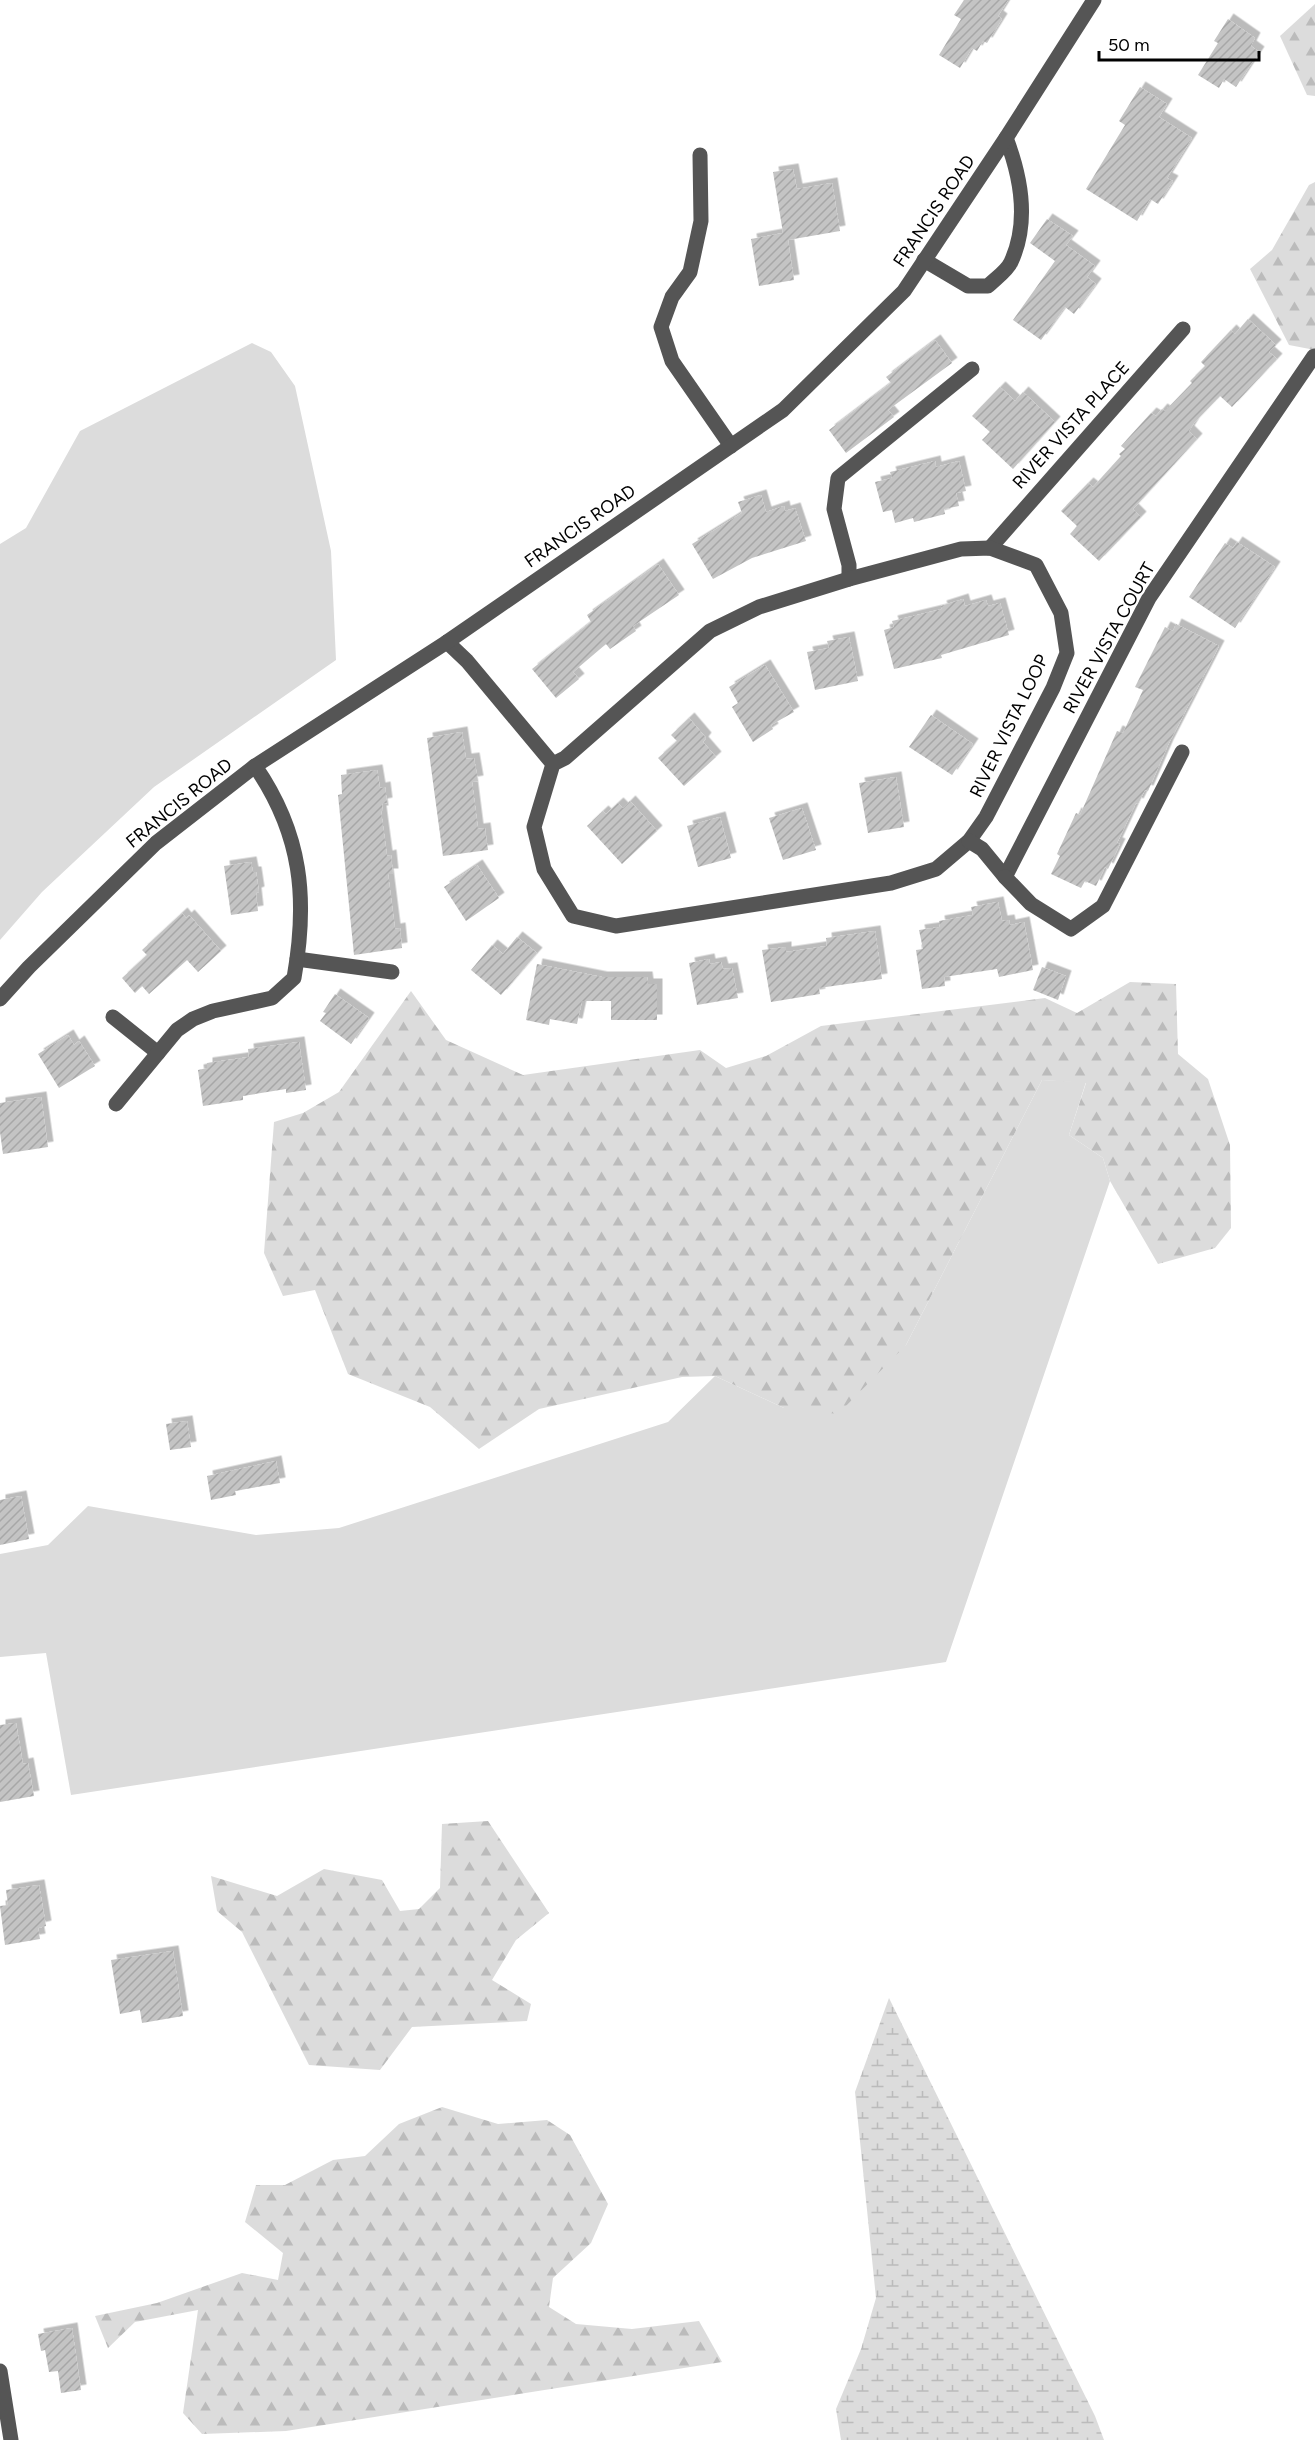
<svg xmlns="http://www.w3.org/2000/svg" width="1315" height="2440" font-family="Figtree,sans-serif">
  <defs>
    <pattern id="forest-firs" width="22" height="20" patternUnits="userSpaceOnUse" patternTransform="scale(1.5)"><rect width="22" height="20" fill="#dcdcdc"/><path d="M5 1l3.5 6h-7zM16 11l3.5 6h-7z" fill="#bbb"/></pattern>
    <pattern id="wetland-marsh" width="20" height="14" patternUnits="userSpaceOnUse" patternTransform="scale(1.5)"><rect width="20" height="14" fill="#dcdcdc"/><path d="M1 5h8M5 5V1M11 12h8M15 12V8" fill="none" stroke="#bbb"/></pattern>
    <pattern id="building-hatch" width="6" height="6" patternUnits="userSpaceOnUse" patternTransform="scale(1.5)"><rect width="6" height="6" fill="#c4c4c4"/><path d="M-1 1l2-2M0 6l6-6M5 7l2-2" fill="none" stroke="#a7a7a7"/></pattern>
    <filter id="shadow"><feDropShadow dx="5.5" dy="-5.5" stdDeviation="0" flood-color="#0004"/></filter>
  </defs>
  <rect width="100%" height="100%" fill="#fff"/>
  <g fill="#dcdcdc">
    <path d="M 252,343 L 271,352 L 295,386 L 331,551 L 336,660 L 154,787 L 42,892 L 0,940 L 0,544 L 26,528 L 80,431 Z"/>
    <path d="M 1042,1080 L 1086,1082 L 1069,1135 L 1103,1158 L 1110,1181 L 946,1662 L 71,1795 L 46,1653 L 0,1657 L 0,1554 L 48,1545 L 88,1506 L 256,1535 L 339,1528 L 668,1422 L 715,1376 L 784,1408 L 906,1345 Z"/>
  </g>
  <g fill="url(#forest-firs)">
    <path d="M 1315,4 L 1315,96 L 1307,95 L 1280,36 Z"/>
    <path d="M 1315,182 L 1315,350 L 1289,345 L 1250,269 L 1272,250 L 1309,185 Z"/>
    <path d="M 1130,982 L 1176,984 L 1178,1054 L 1208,1079 L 1230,1145 L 1231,1228 L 1215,1248 L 1158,1264 L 1110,1181 L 1103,1158 L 1069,1135 L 1086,1083 L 1042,1080 L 906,1345 L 838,1414 L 784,1408 L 715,1376 L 682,1377 L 539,1409 L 479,1449 L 430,1407 L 348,1374 L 315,1290 L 283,1296 L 264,1253 L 274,1122 L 303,1113 L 339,1092 L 411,991 L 446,1040 L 523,1075 L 700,1050 L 726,1068 L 766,1056 L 821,1026 L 1045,998 L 1077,1013 Z"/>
    <path d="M 488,1821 L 549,1913 L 516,1940 L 492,1980 L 531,2004 L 527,2021 L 412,2027 L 380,2070 L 309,2065 L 242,1932 L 217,1911 L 211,1876 L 277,1896 L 324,1869 L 382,1880 L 400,1911 L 419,1909 L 440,1888 L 442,1824 Z"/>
    <path d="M 442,2107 L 498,2124 L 547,2120 L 570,2135 L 608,2204 L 591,2243 L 553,2278 L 549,2307 L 576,2324 L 632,2329 L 699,2321 L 722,2362 L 286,2431 L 202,2434 L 183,2413 L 198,2310 L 135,2322 L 108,2348 L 95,2316 L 157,2303 L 242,2273 L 278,2280 L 283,2253 L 245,2222 L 256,2185 L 285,2185 L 333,2160 L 365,2156 L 399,2124 Z"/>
  </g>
  <path fill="url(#wetland-marsh)" d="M 889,1998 L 1095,2416 L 1104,2440 L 841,2440 L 836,2409 L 861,2349 L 876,2298 L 855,2092 Z"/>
  <g fill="url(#building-hatch)" filter="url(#shadow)">
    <path d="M 964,0 L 1008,0 L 998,16 L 1002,19 L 987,43 L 983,41 L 977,51 L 972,48 L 960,68 L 939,55 L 961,19 L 954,15 Z"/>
    <path d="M 1228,19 L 1255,38 L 1251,46 L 1259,52 L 1236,87 L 1224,79 L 1219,88 L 1198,75 L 1218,43 L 1214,41 Z"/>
    <path d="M 1140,87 L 1167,104 L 1159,117 L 1192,138 L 1167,178 L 1173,181 L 1158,204 L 1150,199 L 1137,221 L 1086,189 L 1125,125 L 1119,121 Z"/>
    <path d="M 793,169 L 797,189 L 832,183 L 840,231 L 788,240 L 794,280 L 759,286 L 751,239 L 783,233 L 773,172 Z"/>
    <path d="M 1047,219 L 1073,236 L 1066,245 L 1095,266 L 1087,277 L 1096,284 L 1074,314 L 1065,307 L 1041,340 L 1013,320 L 1055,261 L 1030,243 Z"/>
    <path d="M 1248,319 L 1276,345 L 1269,352 L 1277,359 L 1232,407 L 1220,396 L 1194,423 L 1189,431 L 1197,439 L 1133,509 L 1141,517 L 1099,561 L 1070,534 L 1077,526 L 1061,511 L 1088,483 L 1093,487 L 1121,456 L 1119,454 L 1125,449 L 1121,446 L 1151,413 L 1156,416 L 1162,409 L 1165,411 L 1192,383 L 1190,381 L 1205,366 L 1201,362 L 1231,330 L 1235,334 Z"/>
    <path d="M 935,340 L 952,363 L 888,410 L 894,417 L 846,453 L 829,430 L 891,383 L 886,377 Z"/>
    <path d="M 1000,387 L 1015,401 L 1023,392 L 1055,422 L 1013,469 L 982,440 L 990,432 L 972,416 Z"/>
    <path d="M 935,461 L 936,467 L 959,461 L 966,491 L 956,493 L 959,506 L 944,509 L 945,514 L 914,522 L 913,518 L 895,523 L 892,510 L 883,512 L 875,482 L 892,478 L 890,472 Z"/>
    <path d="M 761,495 L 766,512 L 784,506 L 785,511 L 795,508 L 806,541 L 752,558 L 713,579 L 692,544 L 742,513 L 738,502 Z"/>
    <path d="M 1237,542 L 1275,567 L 1235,628 L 1189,597 L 1225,543 L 1233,548 Z"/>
    <path d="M 658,564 L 679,595 L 633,626 L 636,631 L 610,649 L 606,644 L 573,672 L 579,679 L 556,698 L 532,669 L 591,622 L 587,615 Z"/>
    <path d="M 963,599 L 965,606 L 986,600 L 988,606 L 1000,603 L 1009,635 L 941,655 L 942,658 L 894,669 L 884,630 L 894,627 L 892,621 L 942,609 L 941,606 Z"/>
    <path d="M 1176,624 L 1219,646 L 1168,745 L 1148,791 L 1145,790 L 1138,804 L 1136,803 L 1117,843 L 1120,844 L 1108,869 L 1105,867 L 1096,886 L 1085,881 L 1081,888 L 1051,874 L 1060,856 L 1057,854 L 1076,813 L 1080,815 L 1117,731 L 1123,733 L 1143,690 L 1135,687 L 1165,627 L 1173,631 Z"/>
    <path d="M 849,637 L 858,681 L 815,690 L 807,652 L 829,648 L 827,641 Z"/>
    <path d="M 765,665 L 794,712 L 771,725 L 773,729 L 753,742 L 732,707 L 738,703 L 729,687 Z"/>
    <path d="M 931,715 L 973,744 L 952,775 L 909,747 Z"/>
    <path d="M 689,718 L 706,738 L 703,742 L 716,757 L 684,786 L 658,758 L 677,741 L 671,735 Z"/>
    <path d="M 462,732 L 466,759 L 474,758 L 478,781 L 472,782 L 478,829 L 485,828 L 488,850 L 443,856 L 427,738 Z"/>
    <path d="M 377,770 L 380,788 L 385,787 L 387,803 L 382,804 L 383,811 L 381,811 L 387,856 L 391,855 L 393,874 L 388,874 L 395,929 L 400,928 L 402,948 L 354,955 L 338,795 L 342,794 L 341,775 Z"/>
    <path d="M 896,777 L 904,827 L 868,833 L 859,783 Z"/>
    <path d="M 630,801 L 657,831 L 622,864 L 587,826 L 603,811 L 606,814 L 618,803 L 623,808 Z"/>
    <path d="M 802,808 L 816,850 L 783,860 L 769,818 Z"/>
    <path d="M 720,817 L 731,858 L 698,867 L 687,826 Z"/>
    <path d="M 251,862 L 253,872 L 256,872 L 259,892 L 256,893 L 258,911 L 231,915 L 224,866 Z"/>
    <path d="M 477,865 L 499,898 L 466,921 L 444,887 Z"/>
    <path d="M 998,902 L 1002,921 L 1009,920 L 1010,925 L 1024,922 L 1033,970 L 999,977 L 997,969 L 944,977 L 945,986 L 922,989 L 916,950 L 923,949 L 919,930 L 940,927 L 939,921 L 973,915 L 971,907 Z"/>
    <path d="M 182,913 L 186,918 L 189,915 L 221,951 L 198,972 L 187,960 L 149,994 L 142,986 L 135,993 L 122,978 L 147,955 L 142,950 Z"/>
    <path d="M 875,931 L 882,979 L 819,988 L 820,994 L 771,1002 L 762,950 L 786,947 L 786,952 L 827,946 L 826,938 Z"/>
    <path d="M 517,937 L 537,953 L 501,995 L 471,970 L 492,945 L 503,954 Z"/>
    <path d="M 709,959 L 710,964 L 721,962 L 723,969 L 732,968 L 738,998 L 697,1005 L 689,963 Z"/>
    <path d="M 537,964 L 602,977 L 647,977 L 648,984 L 657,984 L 657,1020 L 611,1020 L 611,1001 L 582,1001 L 577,1024 L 550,1019 L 549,1025 L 526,1020 Z"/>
    <path d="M 1042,967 L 1066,976 L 1058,1000 L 1033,990 Z"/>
    <path d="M 335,994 L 369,1018 L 351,1044 L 320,1021 L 326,1013 L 323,1012 Z"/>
    <path d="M 68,1035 L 74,1045 L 79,1041 L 95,1066 L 59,1088 L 38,1054 Z"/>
    <path d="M 299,1042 L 306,1090 L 286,1093 L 286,1089 L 243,1096 L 243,1100 L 203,1106 L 198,1070 L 207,1068 L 207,1063 L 249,1057 L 248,1049 Z"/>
    <path d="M 41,1097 L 48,1147 L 3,1154 L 0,1132 L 0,1103 Z"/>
    <path d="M 187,1421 L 191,1447 L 170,1450 L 166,1424 Z"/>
    <path d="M 276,1461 L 280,1483 L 235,1491 L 236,1495 L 211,1500 L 207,1476 Z"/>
    <path d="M 21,1496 L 29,1539 L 0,1545 L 0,1500 Z"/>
    <path d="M 16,1723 L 23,1764 L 28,1763 L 34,1796 L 0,1802 L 0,1725 Z"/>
    <path d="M 39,1885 L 46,1926 L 38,1928 L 40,1939 L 5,1945 L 0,1906 L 8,1905 L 6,1890 Z"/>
    <path d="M 173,1951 L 183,2016 L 142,2023 L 140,2010 L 120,2014 L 111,1960 Z"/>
    <path d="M 72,2328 L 81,2390 L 61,2393 L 58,2371 L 49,2372 L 45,2350 L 41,2351 L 38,2334 Z"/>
  </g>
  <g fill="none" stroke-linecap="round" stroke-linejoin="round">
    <g stroke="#555" stroke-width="15">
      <path d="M 700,155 L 701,221 L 690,272 L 672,297 L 661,327 L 672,361 L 731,446"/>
      <path d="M 924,260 L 968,286 L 988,286 C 995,279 1007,271 1011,262 C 1029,223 1021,177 1006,138"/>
      <path d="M 990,548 L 1183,329"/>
      <path d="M 849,579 L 849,565 L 834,509 L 838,478 L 972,369"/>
      <path d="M 447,642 L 467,661 L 553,764 L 534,827 L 544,869 L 573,916 L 616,926 L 891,883 L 936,869 L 969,841 L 986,817 L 1053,688 L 1067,653 L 1061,613 L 1036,565 L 990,548 L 961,549 L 849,579 L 759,607 L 710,631 L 565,758 L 553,764"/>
      <path d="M 969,841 L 982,849 L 1005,877 L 1149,598 L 1314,356"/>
      <path d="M 1005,877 L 1031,904 L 1071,929 L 1103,906 L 1182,752"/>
      <path d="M 297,959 L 392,972"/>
      <path d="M 0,999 L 29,967 L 156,843 L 255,766 L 447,642 L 783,410 L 904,291 L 1006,138 L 1094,0"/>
      <path d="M 113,1017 L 158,1053"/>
      <path d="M 116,1104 L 177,1030 L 193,1019 L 213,1011 L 272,998 L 294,978 C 308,899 302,834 255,766"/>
      <path d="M 0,2371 L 11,2440"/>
    </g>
  </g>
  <g text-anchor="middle" stroke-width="4.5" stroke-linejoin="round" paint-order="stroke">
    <g font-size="18" fill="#000" stroke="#fff">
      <text transform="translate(934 211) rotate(-56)" y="6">FRANCIS ROAD</text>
      <text transform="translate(1071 425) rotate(-48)" y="6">RIVER VISTA PLACE</text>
      <text transform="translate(580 526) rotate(-35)" y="6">FRANCIS ROAD</text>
      <text transform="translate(1109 638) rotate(-61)" y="6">RIVER VISTA COURT</text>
      <text transform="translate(1009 726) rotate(-64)" y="6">RIVER VISTA LOOP</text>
      <text transform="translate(179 803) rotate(-39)" y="6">FRANCIS ROAD</text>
    </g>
  </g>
  <path d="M1099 51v9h160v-9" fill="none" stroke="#000000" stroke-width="3"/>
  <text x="1108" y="51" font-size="18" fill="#000000" stroke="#ffffff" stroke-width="4.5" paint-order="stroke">50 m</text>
</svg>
